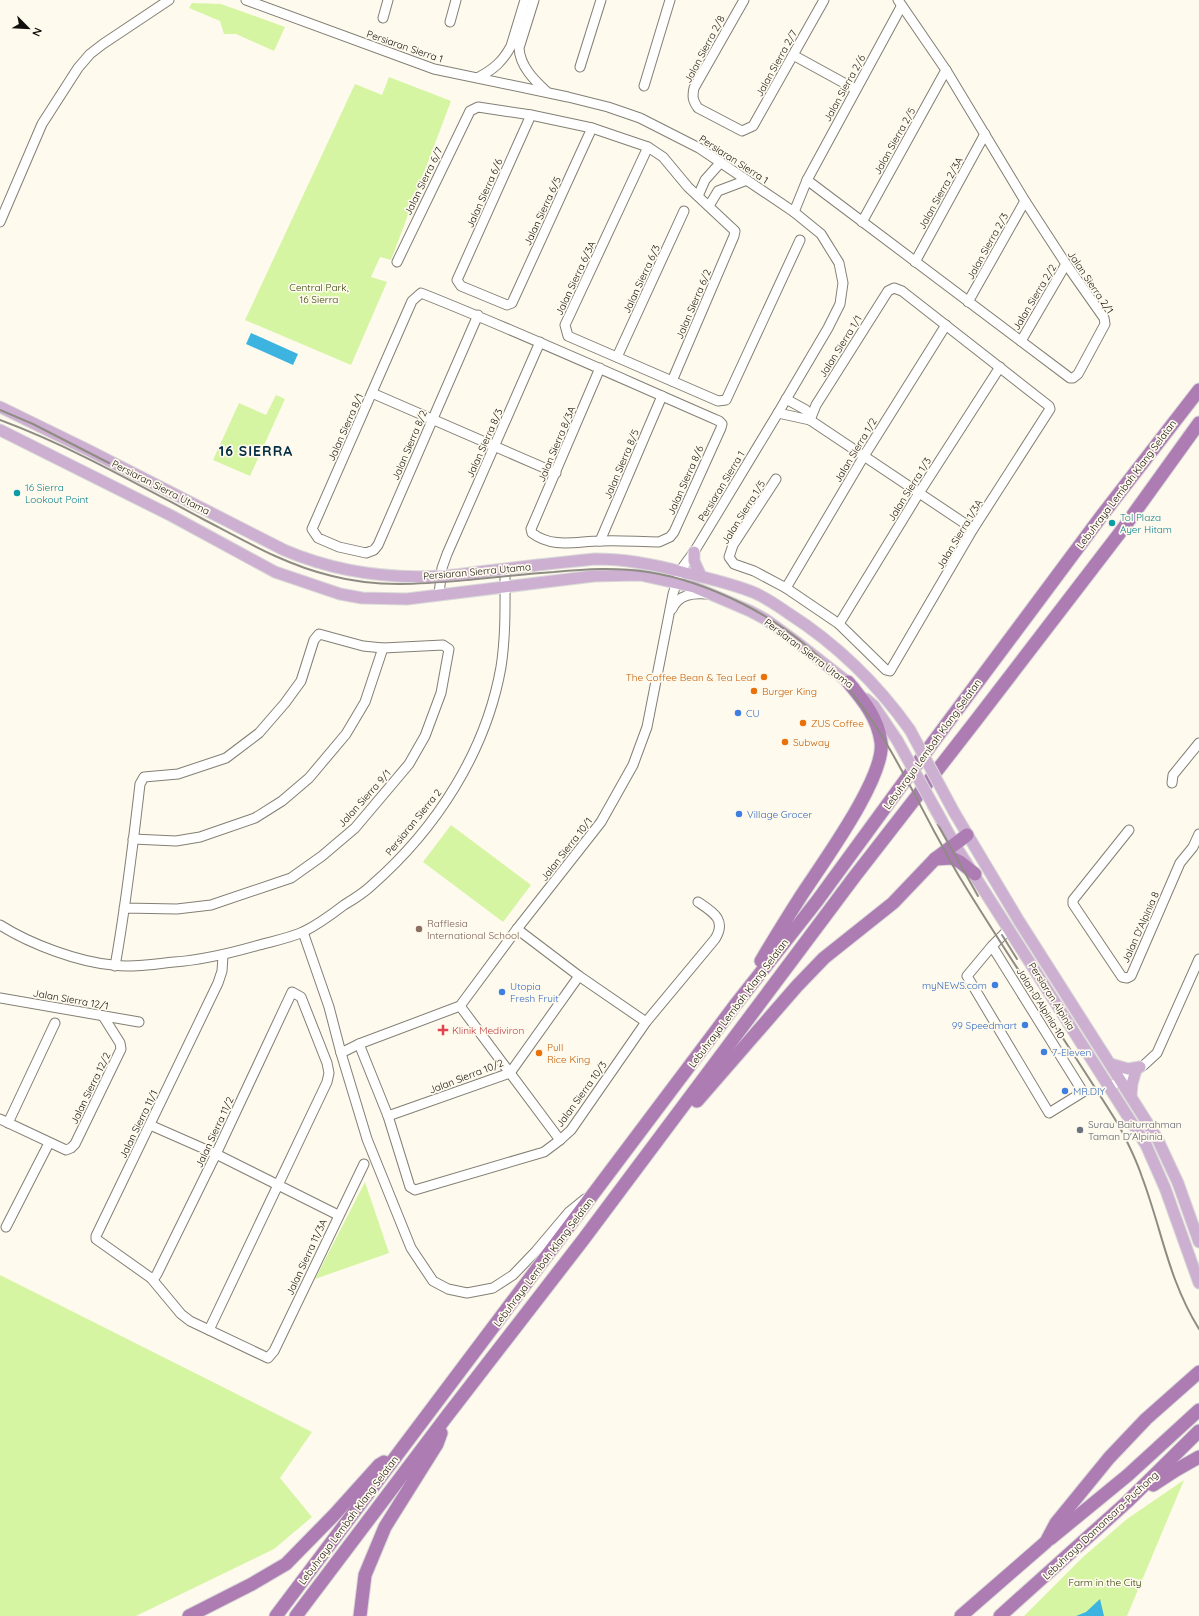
<svg xmlns="http://www.w3.org/2000/svg" width="1199" height="1616" font-family="Quicksand,sans-serif">
  <rect width="100%" height="100%" fill="#fffaee"/>
  <g fill="#d5f5a2">
    <path d="M 192,3 L 221,4 L 285,27 L 274,51 L 236,34 L 224,34 L 220,21 L 189,8 Z"/>
    <path d="M 389,77 L 451,101 L 391,260 L 380,257 L 371,277 L 387,282 L 351,365 L 245,320 L 355,84 L 382,95 Z"/>
    <path d="M 276,395 L 285,399 L 250,476 L 213,460 L 239,403 L 266,415 Z"/>
    <path d="M 451,825 L 531,885 L 503,922 L 423,862 Z"/>
    <path d="M 365,1182 L 389,1253 L 315,1279 Z"/>
    <path d="M 0,1275 L 312,1432 L 280,1478 L 312,1517 L 274,1549 L 136,1616 L 0,1616 Z"/>
    <path d="M 1184,1480 L 1127,1616 L 1024,1616 L 1082,1558 L 1127,1519 Z"/>
  </g>
  <g fill="#3db4df">
    <path d="M 251,333 L 298,354 L 293,365 L 246,344 Z"/>
    <path d="M 1100,1599 L 1104,1616 L 1076,1616 L 1086,1612 Z"/>
  </g>
  <g fill="none" stroke-linecap="round" stroke-linejoin="round">
    <defs>
      <g id="minor">
        <path d="M 246,0 L 434,69 L 568,97 L 608,107 L 640,118 L 699,148 L 794,212 L 821,234 L 839,263 L 843,283 L 840,304 L 828,328 L 778,413 L 694,552 L 680,571 L 673,594 L 647,727 L 633,765 L 601,822 L 517,929 L 460,1006 L 359,1044 L 341,1053"/>
        <path d="M 534,0 L 519,48 C 520,66 534,80 546,91"/>
        <path d="M 744,0 L 694,88 C 692,97 693,101 698,108 L 742,131 L 753,126 L 824,0"/>
        <path d="M 383,18 L 388,0"/>
        <path d="M 450,22 L 456,0"/>
        <path d="M 793,55 L 855,89"/>
        <path d="M 580,67 L 601,0"/>
        <path d="M 479,77 C 494,69 503,61 511,46 L 525,0"/>
        <path d="M 644,86 L 670,0"/>
        <path d="M 531,115 L 457,280 L 461,286 L 507,305 L 512,303 L 592,128"/>
        <path d="M 648,147 L 565,325 L 568,336 L 718,401 L 726,400 L 800,240"/>
        <path d="M 807,180 L 1070,378 L 1073,378 L 1078,374 L 1105,324 L 1104,318 L 1066,264 L 1025,201 L 946,70 L 898,0"/>
        <path d="M 698,196 L 705,180 L 721,162"/>
        <path d="M 709,206 L 718,191 L 747,180"/>
        <path d="M 794,212 L 807,180 L 901,7"/>
        <path d="M 0,222 L 42,124 L 78,68 L 90,54 L 103,44 L 169,0"/>
        <path d="M 862,222 L 946,70"/>
        <path d="M 397,262 L 470,111 L 478,107 L 531,115 L 592,128 L 648,147 L 663,157 L 688,187 L 735,231 L 734,236 L 672,381"/>
        <path d="M 915,262 L 985,134"/>
        <path d="M 968,302 L 1025,201"/>
        <path d="M 478,315 L 378,545 L 374,550 L 366,553 L 339,547 L 318,538 L 312,529 L 412,301 L 421,293 C 522,333 620,378 719,421 L 722,424 L 721,428 L 674,532 L 670,537 L 659,542 C 640,542 620,540 601,541 C 577,541 553,549 532,533 L 531,529 L 600,368"/>
        <path d="M 1021,341 L 1066,264"/>
        <path d="M 617,357 L 684,211"/>
        <path d="M 372,393 L 556,473"/>
        <path d="M 786,399 L 806,410 L 810,420"/>
        <path d="M 778,413 L 810,420 L 973,529"/>
        <path d="M 776,479 L 733,545 L 729,557 L 734,564 L 754,571 L 786,588 L 839,624 L 886,670 L 890,671 L 973,529 L 1050,409 L 1049,406 L 902,291 L 894,288 L 888,291 L 816,405 L 810,420"/>
        <path d="M 600,541 L 662,396"/>
        <path d="M 786,588 L 864,456 L 946,325"/>
        <path d="M 439,594 L 442,568 L 447,554 L 540,342"/>
        <path d="M 672,609 C 679,594 693,593 707,594"/>
        <path d="M 839,624 L 919,493 L 1000,367"/>
        <path d="M 1172,783 L 1173,775 L 1199,743"/>
        <path d="M 1129,830 L 1073,900 L 1073,904 L 1122,977 L 1127,978 L 1131,976 L 1180,863 L 1193,847 L 1199,834"/>
        <path d="M 133,839 L 176,841 L 200,837 L 255,818 L 282,801 L 309,778 L 346,734 L 365,702 L 383,648"/>
        <path d="M 0,925 C 30,944 78,962 113,965 C 133,968 154,964 174,962 C 204,960 231,953 259,945 C 274,941 289,938 303,932 C 317,925 331,915 344,905 C 354,899 364,893 372,885 C 436,829 486,752 501,667 C 506,635 505,602 505,569"/>
        <path d="M 517,929 L 579,976 L 646,1022"/>
        <path d="M 303,932 L 329,1007 L 341,1053 L 367,1139 L 411,1248 L 433,1281 L 448,1289 L 467,1293 L 493,1288 L 513,1275 L 536,1251 L 569,1212 L 585,1199"/>
        <path d="M 992,946 L 1083,1092 L 1049,1113 L 967,976 L 992,946 L 1009,929"/>
        <path d="M 223,956 L 222,971 L 218,983 L 96,1236 L 96,1239 L 151,1278 L 181,1314 L 190,1321 L 268,1358 L 274,1351 L 364,1164"/>
        <path d="M 115,966 C 126,906 133,844 140,784 L 144,777 L 178,774 L 226,758 L 259,733 L 285,703 L 301,681 L 314,640 L 319,634 L 363,646 L 383,648 L 443,645 L 449,649 L 441,693 L 425,736 L 409,764 L 355,828 L 322,856 L 291,878 L 211,905 L 177,909 L 124,908"/>
        <path d="M 0,998 L 139,1022"/>
        <path d="M 460,1006 L 560,1140"/>
        <path d="M 359,1044 L 388,1116 L 410,1187 L 415,1190 L 544,1152 L 560,1140 L 571,1130 L 646,1022 L 715,939 C 727,920 713,912 698,902"/>
        <path d="M 1110,1087 L 1144,1065 L 1157,1053 L 1199,959"/>
        <path d="M 388,1116 L 510,1073 L 579,976"/>
        <path d="M 0,1119 L 66,1150 L 71,1148 L 75,1144 L 121,1049 L 120,1043 L 103,1016"/>
        <path d="M 8,1123 L 55,1023"/>
        <path d="M 150,1125 L 216,1154 L 338,1215"/>
        <path d="M 6,1227 L 49,1143"/>
        <path d="M 151,1278 L 155,1277 L 157,1274 L 216,1154 L 292,992 L 301,997 L 327,1063 L 329,1073 L 327,1082 L 209,1330"/>
      </g>
      <g id="major">
        <path d="M 0,407 L 88,450 L 284,550 C 333,571 387,579 441,576 C 462,575 483,571 504,569 C 535,565 565,562 595,559 C 625,559 653,564 682,572 C 706,578 731,583 755,593 C 766,598 778,606 788,613 C 838,645 876,682 910,730"/>
        <path d="M 0,430 L 170,515 L 275,572 L 340,594 L 362,598 L 407,599 L 594,576 L 640,575 L 694,587 L 750,611 L 765,619 L 798,643 L 854,687"/>
        <path d="M 694,552 L 694,561 L 701,576"/>
        <path d="M 866,699 L 874,706 L 897,740"/>
        <path d="M 954,812 L 1019,921 L 1157,1138 L 1178,1183 L 1199,1242"/>
        <path d="M 942,821 L 955,845 L 1146,1145 L 1165,1188 L 1199,1283"/>
        <path d="M 1111,1064 L 1128,1069 L 1140,1067"/>
        <path d="M 1131,1096 L 1132,1084 L 1136,1070"/>
      </g>
      <g id="highway">
        <path d="M 935,859 L 952,858 L 960,862 L 975,874"/>
        <path d="M 761,961 C 774,939 787,918 801,896 C 821,865 886,777 881,742 C 878,718 863,700 848,682"/>
        <path d="M 697,1101 L 797,986 L 824,958 L 893,903 L 935,859 L 967,835"/>
        <path d="M 1153,1485 L 1176,1470 L 1199,1457"/>
        <path d="M 1050,1539 L 1128,1475 L 1199,1410"/>
        <path d="M 189,1616 L 252,1584 L 286,1564 L 334,1515 L 379,1465 L 384,1462"/>
        <path d="M 276,1616 L 736,1004 L 817,901 L 928,749 L 1103,514 L 1199,390"/>
        <path d="M 296,1616 L 447,1416 L 583,1240 L 855,876 L 977,719 L 1122,530 L 1199,423"/>
        <path d="M 360,1616 L 365,1575 L 385,1527 L 437,1444 L 441,1433"/>
        <path d="M 961,1616 L 1046,1542 L 1056,1523 L 1109,1458 L 1146,1419 L 1199,1372"/>
        <path d="M 1000,1616 L 1127,1502 L 1199,1431"/>
      </g>
    </defs>
    <use href="#minor" stroke="#837f74" stroke-width="11"/>
    <use href="#major" stroke="#d9d9d8" stroke-width="13"/>
    <use href="#highway" stroke="#d9d9d8" stroke-width="15"/>
    <use href="#minor" stroke="#fff" stroke-width="9"/>
    <use href="#major" stroke="#cdb0d1" stroke-width="11"/>
    <use href="#highway" stroke="#ac7cb3" stroke-width="13"/>
    <g stroke="#8f8c83" stroke-width="2">
      <path d="M 0,410 L 33,424 L 109,463"/>
      <path d="M 0,420 C 70,446 135,483 201,518 C 243,540 285,565 332,576 C 378,588 422,584 468,580 C 497,577 526,574 554,572 C 586,569 616,567 648,572 C 681,577 713,589 743,604 C 847,657 882,733 934,831 C 943,847 952,865 962,881 C 1012,963 1067,1042 1118,1124 C 1127,1141 1136,1159 1142,1177 C 1162,1230 1168,1279 1199,1329"/>
      <path d="M 928,807 L 978,896"/>
      <path d="M 1002,935 L 1017,959"/>
    </g>
    <defs>
      <g id="major-bridge">
        <path d="M 910,730 L 954,812"/>
        <path d="M 897,740 L 942,821"/>
      </g>
    </defs>
    <use href="#major-bridge" stroke="#d9d9d8" stroke-width="13" stroke-linecap="butt"/>
    <use href="#major-bridge" stroke="#cdb0d1" stroke-width="11"/>
  </g>
  <g fill="#0f9aa8" stroke="#fffaee" stroke-width="1.5">
    <circle cx="17" cy="493" r="4"/>
    <circle cx="1112" cy="523" r="4"/>
  </g>
  <g fill="#e8710a" stroke="#fffaee" stroke-width="1.5">
    <circle cx="764" cy="677" r="4"/>
    <circle cx="754" cy="691" r="4"/>
    <circle cx="803" cy="723" r="4"/>
    <circle cx="785" cy="742" r="4"/>
    <circle cx="539" cy="1053" r="4"/>
  </g>
  <g fill="#3f7fe0" stroke="#fffaee" stroke-width="1.5">
    <circle cx="738" cy="713" r="4"/>
    <circle cx="739" cy="814" r="4"/>
    <circle cx="995" cy="985" r="4"/>
    <circle cx="502" cy="992" r="4"/>
    <circle cx="1025" cy="1025" r="4"/>
    <circle cx="1044" cy="1052" r="4"/>
    <circle cx="1065" cy="1091" r="4"/>
  </g>
  <circle fill="#8d6e63" stroke="#fffaee" stroke-width="1.5" cx="419" cy="929" r="4"/>
  <path fill="#e0444e" stroke="#fffaee" stroke-width="1.5" d="M441 1024h4v4h4v4h-4v4h-4v-4h-4v-4h4z"/>
  <circle fill="#6b7280" stroke="#fffaee" stroke-width="1.5" cx="1080" cy="1130" r="4"/>
  <g text-anchor="middle" stroke-width="3.5" stroke-linejoin="round" paint-order="stroke">
    <g font-size="10" fill="#12100c" stroke="#fffaee">
      <text transform="translate(405 46) rotate(19)" y="4">Persiaran Sierra 1</text>
      <text transform="translate(704 49) rotate(-62)" y="4">Jalan Sierra 2/8</text>
      <text transform="translate(776 63) rotate(-61)" y="4">Jalan Sierra 2/7</text>
      <text transform="translate(844 88) rotate(-61)" y="4">Jalan Sierra 2/6</text>
      <text transform="translate(894 141) rotate(-61)" y="4">Jalan Sierra 2/5</text>
      <text transform="translate(734 159) rotate(33)" y="4">Persiaran Sierra 1</text>
      <text transform="translate(423 181) rotate(-64)" y="4">Jalan Sierra 6/7</text>
      <text transform="translate(484 193) rotate(-66)" y="4">Jalan Sierra 6/6</text>
      <text transform="translate(940 193) rotate(-61)" y="4">Jalan Sierra 2/3A</text>
      <text transform="translate(542 211) rotate(-65)" y="4">Jalan Sierra 6/5</text>
      <text transform="translate(987 246) rotate(-61)" y="4">Jalan Sierra 2/3</text>
      <text transform="translate(575 278) rotate(-65)" y="4">Jalan Sierra 6/3A</text>
      <text transform="translate(641 279) rotate(-65)" y="4">Jalan Sierra 6/3</text>
      <text transform="translate(1091 282) rotate(56)" y="4">Jalan Sierra 2/1</text>
      <text transform="translate(1034 297) rotate(-59)" y="4">Jalan Sierra 2/2</text>
      <text transform="translate(693 304) rotate(-67)" y="4">Jalan Sierra 6/2</text>
      <text transform="translate(840 346) rotate(-58)" y="4">Jalan Sierra 1/1</text>
      <text transform="translate(345 427) rotate(-66)" y="4">Jalan Sierra 8/1</text>
      <text transform="translate(484 443) rotate(-66)" y="4">Jalan Sierra 8/3</text>
      <text transform="translate(556 444) rotate(-67)" y="4">Jalan Sierra 8/3A</text>
      <text transform="translate(409 445) rotate(-67)" y="4">Jalan Sierra 8/2</text>
      <text transform="translate(855 450) rotate(-59)" y="4">Jalan Sierra 1/2</text>
      <text transform="translate(621 464) rotate(-67)" y="4">Jalan Sierra 8/5</text>
      <text transform="translate(685 480) rotate(-66)" y="4">Jalan Sierra 8/6</text>
      <text transform="translate(1126 484) rotate(-53)" y="4">Lebuhraya Lembah Klang Selatan</text>
      <text transform="translate(721 486) rotate(-59)" y="4">Persiaran Sierra 1</text>
      <text transform="translate(161 487) rotate(27)" y="4">Persiaran Sierra Utama</text>
      <text transform="translate(909 489) rotate(-58)" y="4">Jalan Sierra 1/3</text>
      <text transform="translate(743 512) rotate(-58)" y="4">Jalan Sierra 1/5</text>
      <text transform="translate(959 534) rotate(-59)" y="4">Jalan Sierra 1/3A</text>
      <text transform="translate(477 571) rotate(-5)" y="4">Persiaran Sierra Utama</text>
      <text transform="translate(809 653) rotate(37)" y="4">Persiaran Sierra Utama</text>
      <text transform="translate(932 744) rotate(-54)" y="4">Lebuhraya Lembah Klang Selatan</text>
      <text transform="translate(364 798) rotate(-48)" y="4">Jalan Sierra 9/1</text>
      <text transform="translate(413 822) rotate(-51)" y="4">Persiaran Sierra 2</text>
      <text transform="translate(566 849) rotate(-52)" y="4">Jalan Sierra 10/1</text>
      <text transform="translate(1140 927) rotate(-66)" y="4">Jalan D'Alpinia 8</text>
      <text transform="translate(1052 996) rotate(58)" y="4">Persiaran Alpinia</text>
      <text transform="translate(71 999) rotate(10)" y="4">Jalan Sierra 12/1</text>
      <text transform="translate(738 1003) rotate(-53)" y="4">Lebuhraya Lembah Klang Selatan</text>
      <text transform="translate(1041 1003) rotate(58)" y="4">Jalan D'Alpinia 10</text>
      <text transform="translate(466 1076) rotate(-21)" y="4">Jalan Sierra 10/2</text>
      <text transform="translate(90 1088) rotate(-64)" y="4">Jalan Sierra 12/2</text>
      <text transform="translate(581 1094) rotate(-54)" y="4">Jalan Sierra 10/3</text>
      <text transform="translate(138 1124) rotate(-64)" y="4">Jalan Sierra 11/1</text>
      <text transform="translate(214 1132) rotate(-65)" y="4">Jalan Sierra 11/2</text>
      <text transform="translate(306 1257) rotate(-65)" y="4">Jalan Sierra 11/3A</text>
      <text transform="translate(543 1262) rotate(-53)" y="4">Lebuhraya Lembah Klang Selatan</text>
      <text transform="translate(348 1520) rotate(-53)" y="4">Lebuhraya Lembah Klang Selatan</text>
      <text transform="translate(1100 1525) rotate(-43)" y="4">Lebuhraya Damansara–Puchong</text>
    </g>
    <g font-size="10" fill="#2e4000" stroke="#fffaee">
      <text x="319" y="291">Central Park,<tspan x="319" dy="12">16 Sierra</tspan></text>
      <text x="1105" y="1586">Farm in the City</text>
    </g>
    <g font-size="10" fill="#0d838f" stroke="#fffaee" text-anchor="start">
      <text x="25" y="491">16 Sierra<tspan x="25" dy="12">Lookout Point</tspan></text>
      <text x="1120" y="521">Tol Plaza<tspan x="1120" dy="12">Ayer Hitam</tspan></text>
    </g>
    <g font-size="10" fill="#c56008" stroke="#fffaee" text-anchor="start">
      <text x="756" y="681" text-anchor="end">The Coffee Bean &amp; Tea Leaf</text>
      <text x="762" y="695">Burger King</text>
      <text x="811" y="727">ZUS Coffee</text>
      <text x="793" y="746">Subway</text>
      <text x="547" y="1051">Pull<tspan x="547" dy="12">Rice King</tspan></text>
    </g>
    <g font-size="10" fill="#366cbe" stroke="#fffaee" text-anchor="start">
      <text x="746" y="717">CU</text>
      <text x="747" y="818">Village Grocer</text>
      <text x="987" y="989" text-anchor="end">myNEWS.com</text>
      <text x="510" y="990">Utopia<tspan x="510" dy="12">Fresh Fruit</tspan></text>
      <text x="1017" y="1029" text-anchor="end">99 Speedmart</text>
      <text x="1052" y="1056">7-Eleven</text>
      <text x="1073" y="1095">MR.DIY</text>
    </g>
    <g font-size="10" fill="#785e54" stroke="#fffaee" text-anchor="start">
      <text x="427" y="927">Rafflesia<tspan x="427" dy="12">International School</tspan></text>
    </g>
    <g font-size="10" fill="#be3a42" stroke="#fffaee" text-anchor="start">
      <text x="452" y="1034">Klinik Mediviron</text>
    </g>
    <g font-size="10" fill="#5b616d" stroke="#fffaee" text-anchor="start">
      <text x="1088" y="1128">Surau Baiturrahman<tspan x="1088" dy="12">Taman D'Alpinia</tspan></text>
    </g>
    <g font-size="14" font-weight="bold" letter-spacing="1" fill="#032d43" stroke="#fffaee">
      <text x="256" y="456">16 SIERRA</text>
    </g>
  </g>
  <g transform="translate(28 28) rotate(114)" stroke="#fffaee" stroke-width="3" paint-order="stroke">
  <path d="M0-3L7 15L0 10L-7 15Z" fill="#12100c"/>
  <text y="-6" font-size="11" font-weight="bold" text-anchor="middle" fill="#12100c">N</text>
  </g>
</svg>
